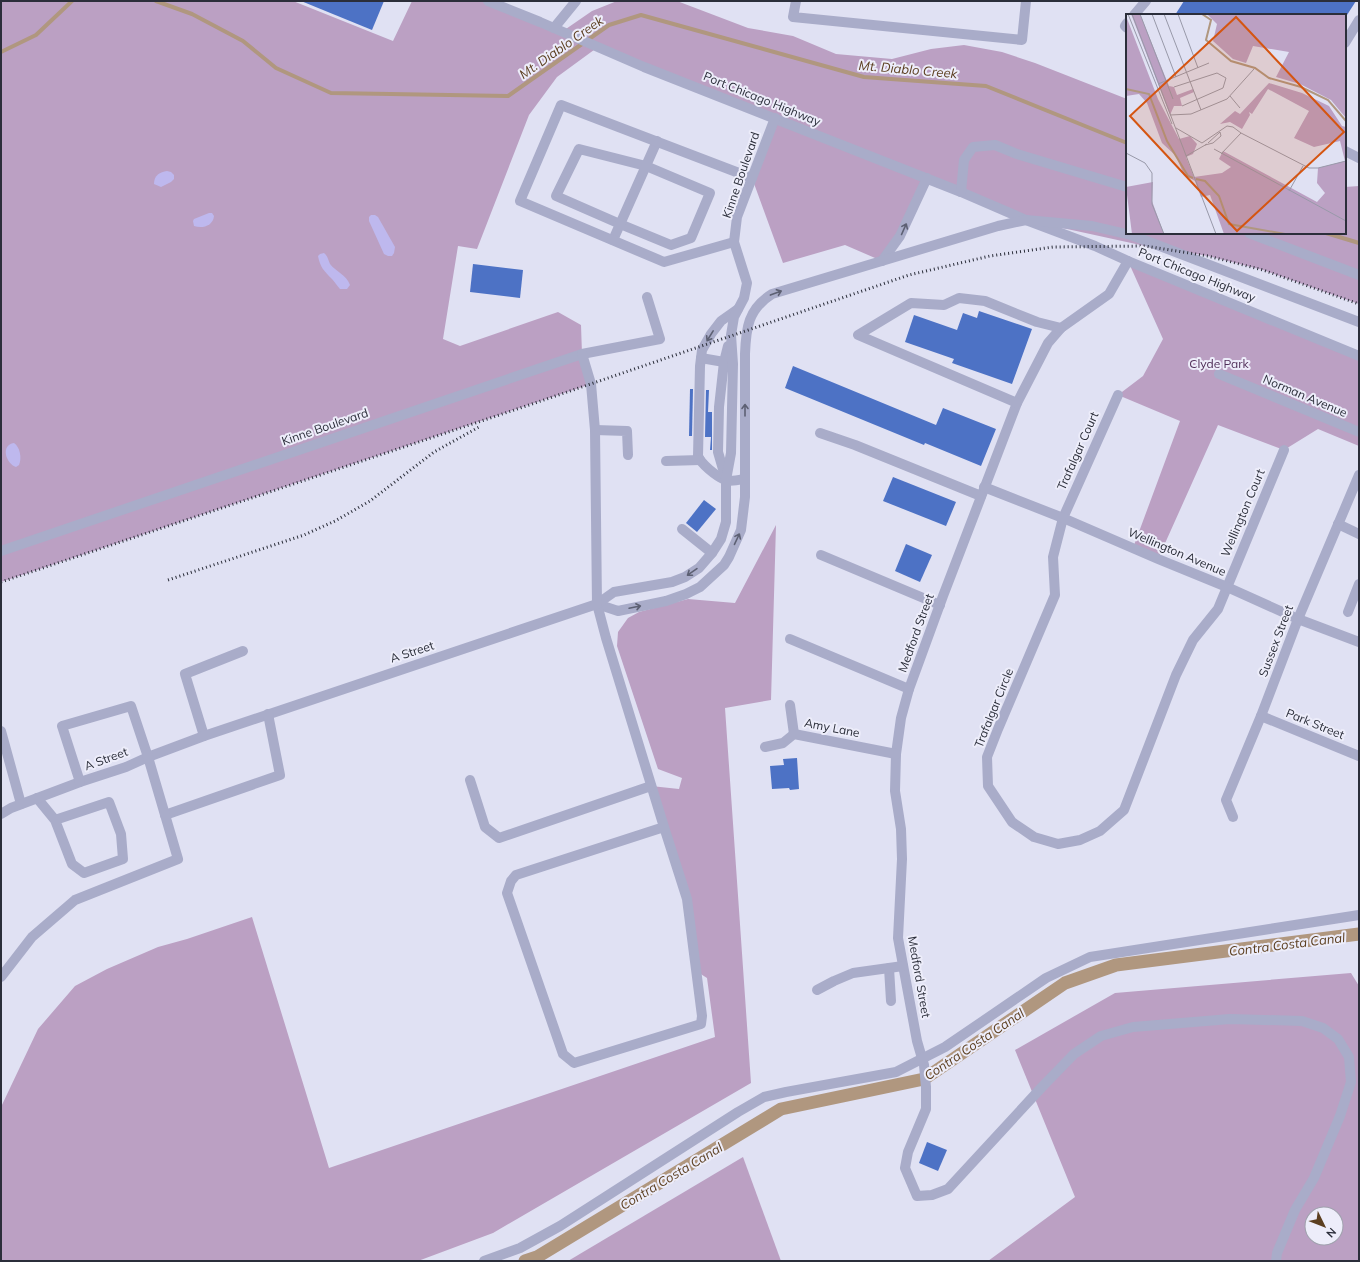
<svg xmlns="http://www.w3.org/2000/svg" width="1360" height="1262" font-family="Mulish,sans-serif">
  <rect width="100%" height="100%" fill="#e0e1f3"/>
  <g fill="#bba0c3" fill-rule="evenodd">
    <path d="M 1,1 L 293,1 L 393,41 L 412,1 L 488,1 L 563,31 L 592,11 L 617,1 L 677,1 L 748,28 L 793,36 L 836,54 L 892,59 L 931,49 L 964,45 L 1002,52 L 1035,63 L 1127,99 L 1127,233 L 1345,233 L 1345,187 L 1359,186 L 1359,304 L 1263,270 L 1208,256 L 1145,246 L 1026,220 L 927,178 L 882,261 L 845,245 L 783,263 L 752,178 L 775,118 L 598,47 L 557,77 L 529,115 L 477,249 L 458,246 L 443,339 L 460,346 L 558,312 L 581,325 L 582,354 L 591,384 L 1,582 Z"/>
    <path d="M 1128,261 L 1359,356 L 1359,446 L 1318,429 L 1284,450 L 1218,425 L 1158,559 L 1133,548 L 1180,421 L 1118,395 L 1143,376 L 1163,339 Z"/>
    <path d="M 776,525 L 771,700 L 725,708 L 751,1083 L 493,1233 L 418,1261 L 1,1261 L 1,1107 L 38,1029 L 75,986 L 107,969 L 158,947 L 187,939 L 252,917 L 329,1168 L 715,1037 L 707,978 L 696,971 L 687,899 L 651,786 L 679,789 L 682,778 L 658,769 L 617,646 L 618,632 L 628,618 L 639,612 L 688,599 L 735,603 Z"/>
    <path d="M 1351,973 L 1359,986 L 1359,1261 L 988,1261 L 1075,1197 L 1015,1050 L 1115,993 ZM 1312,1214 L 1336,1214 L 1336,1238 L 1312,1238 Z"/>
    <path d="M 743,1157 L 781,1261 L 568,1261 Z"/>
  </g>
  <g fill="#beb8ee">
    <path d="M 167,171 L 171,172 L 174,175 L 174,179 L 171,182 L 161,187 L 154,184 C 154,175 160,172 167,171 Z"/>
    <path d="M 209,213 L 212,213 L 214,216 C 213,226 202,229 194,226 L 193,221 L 194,219 Z"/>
    <path d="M 371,215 L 375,215 L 378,217 L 395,247 L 394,253 L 392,256 L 388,256 L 384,254 L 369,221 L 369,217 Z"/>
    <path d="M 324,253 C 328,256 328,260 330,264 C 336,272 346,274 350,285 L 347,289 L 340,289 C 337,286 335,282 332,279 C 324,271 320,267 318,256 L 320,254 Z"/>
    <path d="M 14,443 C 20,447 22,458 19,465 L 16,467 C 6,464 0,445 14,443 Z"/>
  </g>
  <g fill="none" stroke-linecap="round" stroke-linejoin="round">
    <g stroke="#b0977f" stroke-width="4">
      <path d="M 156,1 L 192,14 L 243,41 L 276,68 L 331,93 L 508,96 L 609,25 L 641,15 L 864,77 L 986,86 L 1127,143"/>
      <path d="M 1,52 L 36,35 L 72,1"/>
      <path d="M 1326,233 L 1359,243"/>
    </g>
    <path stroke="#b0977f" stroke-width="13" d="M 525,1261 L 537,1257 L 781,1109 L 924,1079 L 1065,983 L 1116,965 L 1359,934"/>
  </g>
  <g fill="#4d72c5">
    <path d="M 301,1 L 384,1 L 372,30 Z"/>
    <path d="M 1184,1 L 1356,1 L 1347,15 L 1175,15 Z"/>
    <path d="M 473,264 L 523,270 L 520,298 L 470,292 Z"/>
    <path d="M 979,311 L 1032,329 L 1012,384 L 952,363 L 954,359 L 905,342 L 914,315 L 957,330 L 963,313 L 977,318 Z"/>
    <path d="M 793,366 L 936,425 L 943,408 L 996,429 L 981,466 L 925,443 L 924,445 L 785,388 Z"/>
    <path d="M 690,389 L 693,389 L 692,436 L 689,436 Z"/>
    <path d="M 706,390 L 709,390 L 708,412 L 712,412 L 712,450 L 710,450 L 711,437 L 705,437 Z"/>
    <path d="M 893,477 L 956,502 L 946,526 L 883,501 Z"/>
    <path d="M 704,500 L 716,509 L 697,532 L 686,523 Z"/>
    <path d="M 906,544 L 932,555 L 920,582 L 895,571 Z"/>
    <path d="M 797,758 L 799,789 L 790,790 L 789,788 L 772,789 L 770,766 L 784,765 L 783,759 Z"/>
    <path d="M 927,1142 L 947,1150 L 938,1171 L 919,1163 Z"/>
  </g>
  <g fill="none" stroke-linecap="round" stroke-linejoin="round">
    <g stroke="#a9acc9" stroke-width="10">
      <path d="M 488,1 L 540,22 L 644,67 L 961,192 L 1026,220 L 1095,246 L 1128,261 L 1359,356"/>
      <path d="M 796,1 L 793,17 L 1022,40 L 1026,1"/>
      <path d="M 1134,15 L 1146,1"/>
      <path d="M 1127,23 L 1125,26 L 1127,28"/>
      <path d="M 554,28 L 576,1"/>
      <path d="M 1345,43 L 1359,20"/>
      <path d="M 579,149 L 646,166 L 710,193 L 691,238 L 671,245 L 620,224 L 556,196 Z"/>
      <path d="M 1345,151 L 1359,158"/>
      <path d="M 961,192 L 964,160 L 973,147 L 995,145 L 1017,154 L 1127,187"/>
      <path d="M 1249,233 L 1359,275"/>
      <path d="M 613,240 L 657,141"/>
      <path d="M 734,242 L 664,262 L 520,201 L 561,105 L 752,178"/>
      <path d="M 882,261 L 900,236 L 927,178"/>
      <path d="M 1128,261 L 1109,294 L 1061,328 L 1048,343 L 1017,403 L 943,596 L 909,689 L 901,718 L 896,754 L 895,791 L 901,829 L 902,859 L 898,938 L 917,1041 L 924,1065 L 926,1087 L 926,1109 L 908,1152 L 905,1168 L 917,1196 L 932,1195 L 948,1189 L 1042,1087 L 1074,1054 L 1101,1036 L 1133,1027 L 1230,1019 L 1302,1021 L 1323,1028 L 1338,1039 L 1349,1057 L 1351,1082 L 1340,1116 L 1314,1178 L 1295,1210 L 1277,1253 L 1276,1261"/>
      <path d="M 738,309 L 721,321 L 711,334 L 702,350 L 700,366 L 698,456 C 701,464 716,476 725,480 C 730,482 739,480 744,479"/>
      <path d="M 701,358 L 724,362"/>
      <path d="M 1219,374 L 1359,432"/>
      <path d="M 1118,395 L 1063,518 L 1053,557 L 1055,595 L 998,729 L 987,757 L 988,786 L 1012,822 L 1034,837 L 1058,844 L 1080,840 L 1100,831 L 1124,810 L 1176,675 L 1193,640 L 1218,609 L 1284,450"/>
      <path d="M 1017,403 L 858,335 L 911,303 L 944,305 L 959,298 L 985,301 L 1037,322 L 1061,328"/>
      <path d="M 595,430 L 627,431 L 628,455"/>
      <path d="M 820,433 L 855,445 L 981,496"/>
      <path d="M 666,461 L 700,460"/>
      <path d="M 725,476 L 718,452 L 719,407 L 724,362 L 728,346"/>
      <path d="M 984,487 L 1063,518 L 1158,559 L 1227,587 L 1298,619 L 1359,642"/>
      <path d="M 1338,524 L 1359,534"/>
      <path d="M 682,529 L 712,553"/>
      <path d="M 1,551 L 582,354 L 660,339 L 647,297"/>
      <path d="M 821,555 L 940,605"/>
      <path d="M 597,604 L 618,611 L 666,601 L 686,594 L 700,587 L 724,565 L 729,557 L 741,530 L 745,497 L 745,354 C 746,328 748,309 772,294 L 998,226 L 1026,220 L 1092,226 L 1131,235 L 1359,322"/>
      <path d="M 597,604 L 606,638 L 664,827 L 516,875 L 511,881 L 507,893 L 563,1054 L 574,1063 L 701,1024 L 702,1016 L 687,899 L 664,827"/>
      <path d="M 597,604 L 614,592 L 672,582 L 685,577 L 699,568 L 712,553 L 721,539 L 726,522 L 726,480 L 731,453 L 733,364 L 731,335 L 734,317 L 744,298 L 747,283 L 734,242 L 737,217 L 775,118"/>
      <path d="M 1348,612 L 1359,584"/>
      <path d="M 790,639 L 909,689"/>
      <path d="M 790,705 L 794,734"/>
      <path d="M 1261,716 L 1359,756"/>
      <path d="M 1,731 L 21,804"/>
      <path d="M 204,736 L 185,674 L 243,651"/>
      <path d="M 765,747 L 783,743 L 794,734 L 896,754"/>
      <path d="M 470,780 L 485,827 L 499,838 L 651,786"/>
      <path d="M 37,798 L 55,820 L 72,864 L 84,873 L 123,859 L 121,834 L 109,802 L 55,820"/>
      <path d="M 1,814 L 11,808 L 80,782 L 126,767 L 148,757 L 204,736 L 597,604 L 595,430 L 591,384 L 582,354"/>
      <path d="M 165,815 L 280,775 L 268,714"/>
      <path d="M 1233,817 L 1226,800 L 1261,716 L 1298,619 L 1359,475"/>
      <path d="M 889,968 L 891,1001"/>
      <path d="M 1,977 L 32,937 L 75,900 L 178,859 L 148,757 L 131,706 L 62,726 L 80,782"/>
      <path d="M 817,990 L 834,981 L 853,973 L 903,966"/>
      <path d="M 484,1261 L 520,1248 L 560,1226 L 738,1112 L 764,1097 L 786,1092 L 896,1072 L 945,1047 L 1046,978 L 1090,957 L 1359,915"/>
    </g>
    <g stroke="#2b2e3a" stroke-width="3" stroke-dasharray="1 3" stroke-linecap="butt">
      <path d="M 168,580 L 304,535 L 335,521 L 370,501 L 434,452 L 479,427"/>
      <path d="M 1,582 L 535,403 L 909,275 L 990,256 L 1053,247 L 1145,246 L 1208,256 L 1263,270 L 1359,304"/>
    </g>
  </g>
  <defs><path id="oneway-shaft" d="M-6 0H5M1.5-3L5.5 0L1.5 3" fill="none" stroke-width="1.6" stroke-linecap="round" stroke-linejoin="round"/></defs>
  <g stroke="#5d6073">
    <use href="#oneway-shaft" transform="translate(904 229) rotate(-66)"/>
    <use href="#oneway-shaft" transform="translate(776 293) rotate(-20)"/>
    <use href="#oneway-shaft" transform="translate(710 336) rotate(122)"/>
    <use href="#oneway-shaft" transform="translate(745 410) rotate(-90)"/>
    <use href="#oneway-shaft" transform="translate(737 539) rotate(-65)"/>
    <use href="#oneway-shaft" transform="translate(692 572) rotate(145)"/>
    <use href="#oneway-shaft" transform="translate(635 607) rotate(-12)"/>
  </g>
  <g text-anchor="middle" stroke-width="4" stroke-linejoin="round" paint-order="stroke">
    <g font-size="12" fill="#2b2e3a" stroke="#ededfa">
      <text transform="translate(762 99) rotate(22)" y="4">Port Chicago Highway</text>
      <text transform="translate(741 175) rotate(-71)" y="4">Kinne Boulevard</text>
      <text transform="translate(1197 275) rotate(22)" y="4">Port Chicago Highway</text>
      <text transform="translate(1305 396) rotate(23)" y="4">Norman Avenue</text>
      <text transform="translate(325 427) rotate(-19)" y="4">Kinne Boulevard</text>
      <text transform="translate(1078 451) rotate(-66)" y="4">Trafalgar Court</text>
      <text transform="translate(1243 513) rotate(-67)" y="4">Wellington Court</text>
      <text transform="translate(1177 552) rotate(23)" y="4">Wellington Avenue</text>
      <text transform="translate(916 633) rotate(-70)" y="4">Medford Street</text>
      <text transform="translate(1276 641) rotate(-69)" y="4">Sussex Street</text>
      <text transform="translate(412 652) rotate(-18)" y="4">A Street</text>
      <text transform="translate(994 708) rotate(-68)" y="4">Trafalgar Circle</text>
      <text transform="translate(1315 724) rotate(22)" y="4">Park Street</text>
      <text transform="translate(832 728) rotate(11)" y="4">Amy Lane</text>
      <text transform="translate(106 759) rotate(-20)" y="4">A Street</text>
      <text transform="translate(919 977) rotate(80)" y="4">Medford Street</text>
    </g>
    <g font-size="12" fill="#502e58" stroke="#ededfa">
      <text x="1219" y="368">Clyde Park</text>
    </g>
    <g font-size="13" font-style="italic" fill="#5c3f20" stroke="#ededfa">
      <text transform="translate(561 47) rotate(-35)" y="5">Mt. Diablo Creek</text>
      <text transform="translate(908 69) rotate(5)" y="5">Mt. Diablo Creek</text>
      <text transform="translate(1287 944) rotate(-7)" y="5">Contra Costa Canal</text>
      <text transform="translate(974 1044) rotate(-34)" y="5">Contra Costa Canal</text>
      <text transform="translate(671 1176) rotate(-31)" y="5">Contra Costa Canal</text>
    </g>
  </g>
  <g transform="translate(1126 14)">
    <rect width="220" height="220" fill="#e0e1f3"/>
    <path d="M 5,0 L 14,0 L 43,72 L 48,73 L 51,81 L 67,75 L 68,78 L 54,84 L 56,92 L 48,92 L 44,101 ZM 81,0 L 220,0 L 220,104 L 205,86 L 174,70 L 150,63 L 163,38 L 127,32 L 120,49 L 107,45 L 87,27 L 91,10 ZM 0,2 L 32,85 L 53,125 L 64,122 L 71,130 L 67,140 L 60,143 L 68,163 L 96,159 L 105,153 L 93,145 L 97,137 L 191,188 L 199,179 L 191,169 L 192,154 L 219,147 L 214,127 L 188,133 L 168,124 L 183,97 L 142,75 L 126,100 L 123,98 L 124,101 L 116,115 L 104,108 L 94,110 L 109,97 L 114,100 L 143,69 L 176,79 L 203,92 L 216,112 L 220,113 L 220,220 L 98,220 L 84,181 L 75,183 L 69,167 L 58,161 L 50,142 L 36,129 L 21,89 L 13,80 L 0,82 ZM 27,168 L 26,187 L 38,220 L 6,220 L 0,173 Z" fill="#bba0c3"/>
    <path fill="none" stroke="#b0977f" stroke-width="2" d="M 76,0 L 85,6 L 80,26 L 105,47 L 129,54 L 143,64 L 175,73 L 202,86 L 220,107M 0,75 L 23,80 L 41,127 L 62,162 L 67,164M 70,165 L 79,167 L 93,182 L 103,210 L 159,220"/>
    <path fill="none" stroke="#9899a9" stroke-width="1" d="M 2,0 L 46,110M 6,0 L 90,220M 14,0 L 47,85M 26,0 L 50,63M 38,0 L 75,96M 52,0 L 72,54M 32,70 L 83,49M 48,73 L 91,59 L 100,64 L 97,74 L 56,92M 104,82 L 114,94M 44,101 L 65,100 L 101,85 L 128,55M 50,114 L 76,129 L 101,112 L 107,113 L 115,119M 82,129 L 94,118M 79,131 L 87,129 L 95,122 L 94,118M 88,135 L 220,207M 0,139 L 19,149 L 26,159 L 26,190 L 38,220M 95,140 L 115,119 L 183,154 L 192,154 L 220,147M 60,142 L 81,130M 163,177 L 177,152"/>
    <path fill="#d55511" fill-opacity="0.15" stroke="#d55511" stroke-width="2" d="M 110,3 L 218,118 L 111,217 L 4,102 Z"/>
    <rect width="220" height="220" fill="none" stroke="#2b2e3a" stroke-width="2"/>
  </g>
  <rect width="1360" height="1262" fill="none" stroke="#2b2e3a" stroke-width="4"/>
  <g transform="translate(1324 1226) rotate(133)"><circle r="19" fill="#ededfa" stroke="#9fa1ad"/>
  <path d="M0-3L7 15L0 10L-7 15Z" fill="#5c3f20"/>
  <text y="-6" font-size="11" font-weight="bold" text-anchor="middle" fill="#2b2e3a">N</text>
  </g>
</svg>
